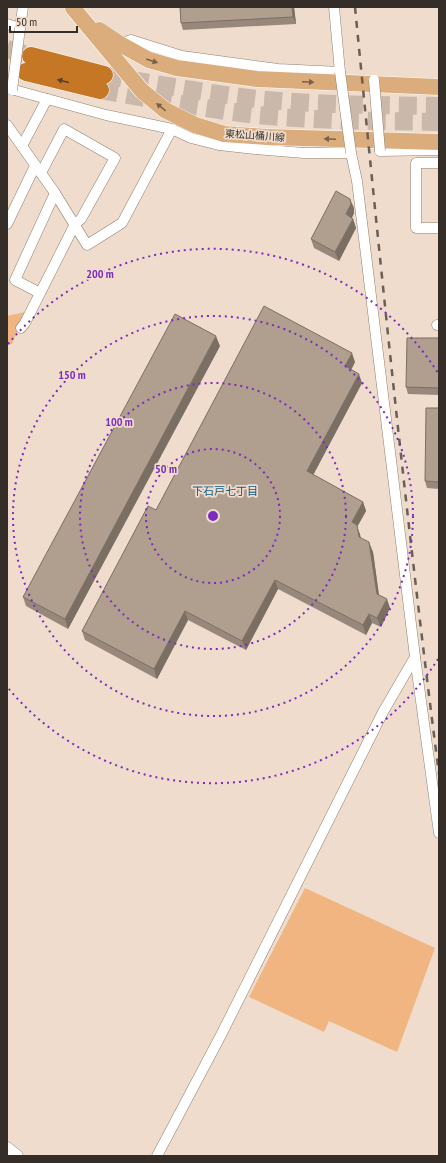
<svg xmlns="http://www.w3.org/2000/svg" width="446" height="1163" font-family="'PT Sans Narrow','Noto Sans JP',sans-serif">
  <rect width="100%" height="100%" fill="#efdccc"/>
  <g fill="#f0b581">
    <path d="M 25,312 L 12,344 L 7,345 L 7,316 Z"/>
    <path d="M 305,888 L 435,948 L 397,1052 L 329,1021 L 324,1032 L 249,997 Z"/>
  </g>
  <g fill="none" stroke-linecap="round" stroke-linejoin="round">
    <g stroke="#cab9ab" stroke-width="18" stroke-dasharray="18 9" stroke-linecap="butt">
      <path d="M 7,49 L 31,56"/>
      <path d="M 104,75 C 155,84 206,93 257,99 C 318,105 378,105 439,106"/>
      <path d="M 100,90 C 152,99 204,109 257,115 C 317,121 378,121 439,122"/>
    </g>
    <defs>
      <g id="minor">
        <path d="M 7,24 L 20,28 L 23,7"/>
        <path d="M 120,44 L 131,40 L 182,56 L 278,69 L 340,72 L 334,7"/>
        <path d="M 7,88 L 106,115 L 172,129 L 191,138 L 219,145 L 255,149 L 304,153 L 351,153 L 357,181 L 415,657 L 383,712 L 221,1035 L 157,1156"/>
        <path d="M 7,125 L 55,193 L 87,245 L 122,223 L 172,129"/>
        <path d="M 22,146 L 47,99"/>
        <path d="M 380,151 L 439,150"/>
        <path d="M 439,163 L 416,163 L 416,228 L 439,228"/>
        <path d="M 7,224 L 35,166"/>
        <path d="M 40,293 L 15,280 L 55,193"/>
        <path d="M 437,325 L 439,325"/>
        <path d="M 21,328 L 25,323 L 75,224 L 81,219 L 115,158 L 64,129 L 41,173"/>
        <path d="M 415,657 L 439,833"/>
      </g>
      <path id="tertiary" d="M 7,1148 L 17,1156"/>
      <g id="primary">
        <path d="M 73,8 L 142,91 L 165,110 L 195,125 L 224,134 L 267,137 L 439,142"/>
        <path d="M 99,30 L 120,44 L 149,60 L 177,68 L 257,79 L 439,87"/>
      </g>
      <g id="motorway">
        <path d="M 31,56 L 104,75"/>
        <path d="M 26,72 L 100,90"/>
      </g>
    </defs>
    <use href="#minor" stroke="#918071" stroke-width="11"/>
    <use href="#tertiary" stroke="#918071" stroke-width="13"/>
    <use href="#primary" stroke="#fff" stroke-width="17"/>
    <use href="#motorway" stroke="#fff" stroke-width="19"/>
    <use href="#minor" stroke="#fff" stroke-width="10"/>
    <use href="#tertiary" stroke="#fff" stroke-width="12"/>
    <use href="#primary" stroke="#dcad7c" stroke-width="16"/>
    <use href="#motorway" stroke="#c57725" stroke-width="18"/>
    <path stroke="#695f56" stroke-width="2.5" stroke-dasharray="7 7" stroke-linecap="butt" d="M 355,7 C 380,263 406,519 439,774"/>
    <defs>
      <g id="minor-bridge">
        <path d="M 340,72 L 351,153"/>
        <path d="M 374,80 L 380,151"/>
        <path d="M 12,90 L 20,28"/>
      </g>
    </defs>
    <use href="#minor-bridge" stroke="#918071" stroke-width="11" stroke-linecap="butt"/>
    <use href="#minor-bridge" stroke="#fff" stroke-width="10"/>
  </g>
  <g fill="#97887b">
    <path d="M 180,7 L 294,7 L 296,24 L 183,30 L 181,23 Z"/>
    <path d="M 354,208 L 354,213 L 352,218 L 353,219 L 356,228 L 339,261 L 314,248 L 311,239 Z"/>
    <path d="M 439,338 L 439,395 L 408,394 L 406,387 Z"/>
    <path d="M 220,346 L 68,629 L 26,606 L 23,597 Z"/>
    <path d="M 355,362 L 351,370 L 362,383 L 313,475 L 363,502 L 366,511 L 357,527 L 361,538 L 373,552 L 379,595 L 390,608 L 381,627 L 372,623 L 366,635 L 278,589 L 246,650 L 188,620 L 157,679 L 85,640 L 82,631 L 156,510 Z"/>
    <path d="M 439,408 L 439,489 L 427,488 L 425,481 Z"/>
  </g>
  <g fill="#7b6f64">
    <path d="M 292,7 L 294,7 L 296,24 L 293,17 Z"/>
    <path d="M 350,199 L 354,208 L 354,213 L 349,223 L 346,214 Z"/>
    <path d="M 353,219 L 356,228 L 339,261 L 335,252 Z"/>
    <path d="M 216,336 L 220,346 L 68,629 L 65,619 Z"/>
    <path d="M 352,353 L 355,362 L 348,376 L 345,366 Z"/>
    <path d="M 359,374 L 362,383 L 310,481 L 307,471 Z"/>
    <path d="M 363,502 L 366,511 L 357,527 L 360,534 L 362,547 L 352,522 Z"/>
    <path d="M 369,542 L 373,552 L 380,603 L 377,594 Z"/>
    <path d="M 275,580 L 278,589 L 246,650 L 242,641 Z"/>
    <path d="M 387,599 L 390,608 L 381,627 L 377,618 Z"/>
    <path d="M 185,611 L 188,620 L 157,679 L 154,669 Z"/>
    <path d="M 369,614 L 372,623 L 366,635 L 363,625 Z"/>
  </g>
  <g fill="#b09e8f" stroke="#7b6f64">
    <path d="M 180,7 L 292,7 L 293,17 L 181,23 Z"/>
    <path d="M 336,191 L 350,199 L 351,204 L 346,214 L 353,219 L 335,252 L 311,239 Z"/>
    <path d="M 264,306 L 352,353 L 345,366 L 359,374 L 307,471 L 363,502 L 352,522 L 357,525 L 359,537 L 369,542 L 377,594 L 387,599 L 377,618 L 369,614 L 363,625 L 275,580 L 242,641 L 185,611 L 154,669 L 82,631 L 148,506 L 156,510 Z"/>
    <path d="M 175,314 L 216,336 L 65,619 L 23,597 Z"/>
    <path d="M 407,338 L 439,338 L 439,388 L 406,387 Z"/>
    <path d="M 426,408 L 439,408 L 439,482 L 425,481 Z"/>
  </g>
  <defs><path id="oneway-solid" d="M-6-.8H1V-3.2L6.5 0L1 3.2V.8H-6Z"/></defs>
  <g fill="#78614a">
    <use href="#oneway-solid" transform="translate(152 61) rotate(19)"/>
    <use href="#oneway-solid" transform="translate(308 82) rotate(3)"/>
    <use href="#oneway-solid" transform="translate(161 107) rotate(-141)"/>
    <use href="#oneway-solid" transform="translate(330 139) rotate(-178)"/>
  </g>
  <use fill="#594027" href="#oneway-solid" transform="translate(63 81) rotate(-166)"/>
  <g fill="none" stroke="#7b2cbf" stroke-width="2" stroke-dasharray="2 4">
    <circle cx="213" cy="516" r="67"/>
    <circle cx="213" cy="516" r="133"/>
    <circle cx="213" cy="516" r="200"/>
    <path d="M438 659A267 267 0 0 1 8 688M8 344A267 267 0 0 1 438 373"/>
  </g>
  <g text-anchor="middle" stroke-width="3.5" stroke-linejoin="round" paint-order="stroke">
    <g font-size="10" fill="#352e28" stroke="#efdccc">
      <text transform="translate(255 135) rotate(4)" y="4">東松山桶川線</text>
    </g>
    <g font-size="11" fill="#0a5985" stroke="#efdccc">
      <text x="225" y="495">下石戸七丁目</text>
    </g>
  </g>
  <circle cx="213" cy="516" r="6" fill="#7b2cbf" stroke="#efdccc" stroke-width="2"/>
  <g font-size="12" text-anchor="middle" font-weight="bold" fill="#7b2cbf" stroke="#efdccc" stroke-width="3.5" stroke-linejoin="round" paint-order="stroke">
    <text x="100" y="278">200 m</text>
    <text x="72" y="379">150 m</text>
    <text x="119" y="426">100 m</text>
    <text x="166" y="473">50 m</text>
  </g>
  <rect width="446" height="1163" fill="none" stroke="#352e28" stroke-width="16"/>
  <path d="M10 26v6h67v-6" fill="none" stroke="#352e28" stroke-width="2"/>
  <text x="16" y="26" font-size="12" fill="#352e28" stroke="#efdccc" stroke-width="3" paint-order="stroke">50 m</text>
</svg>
